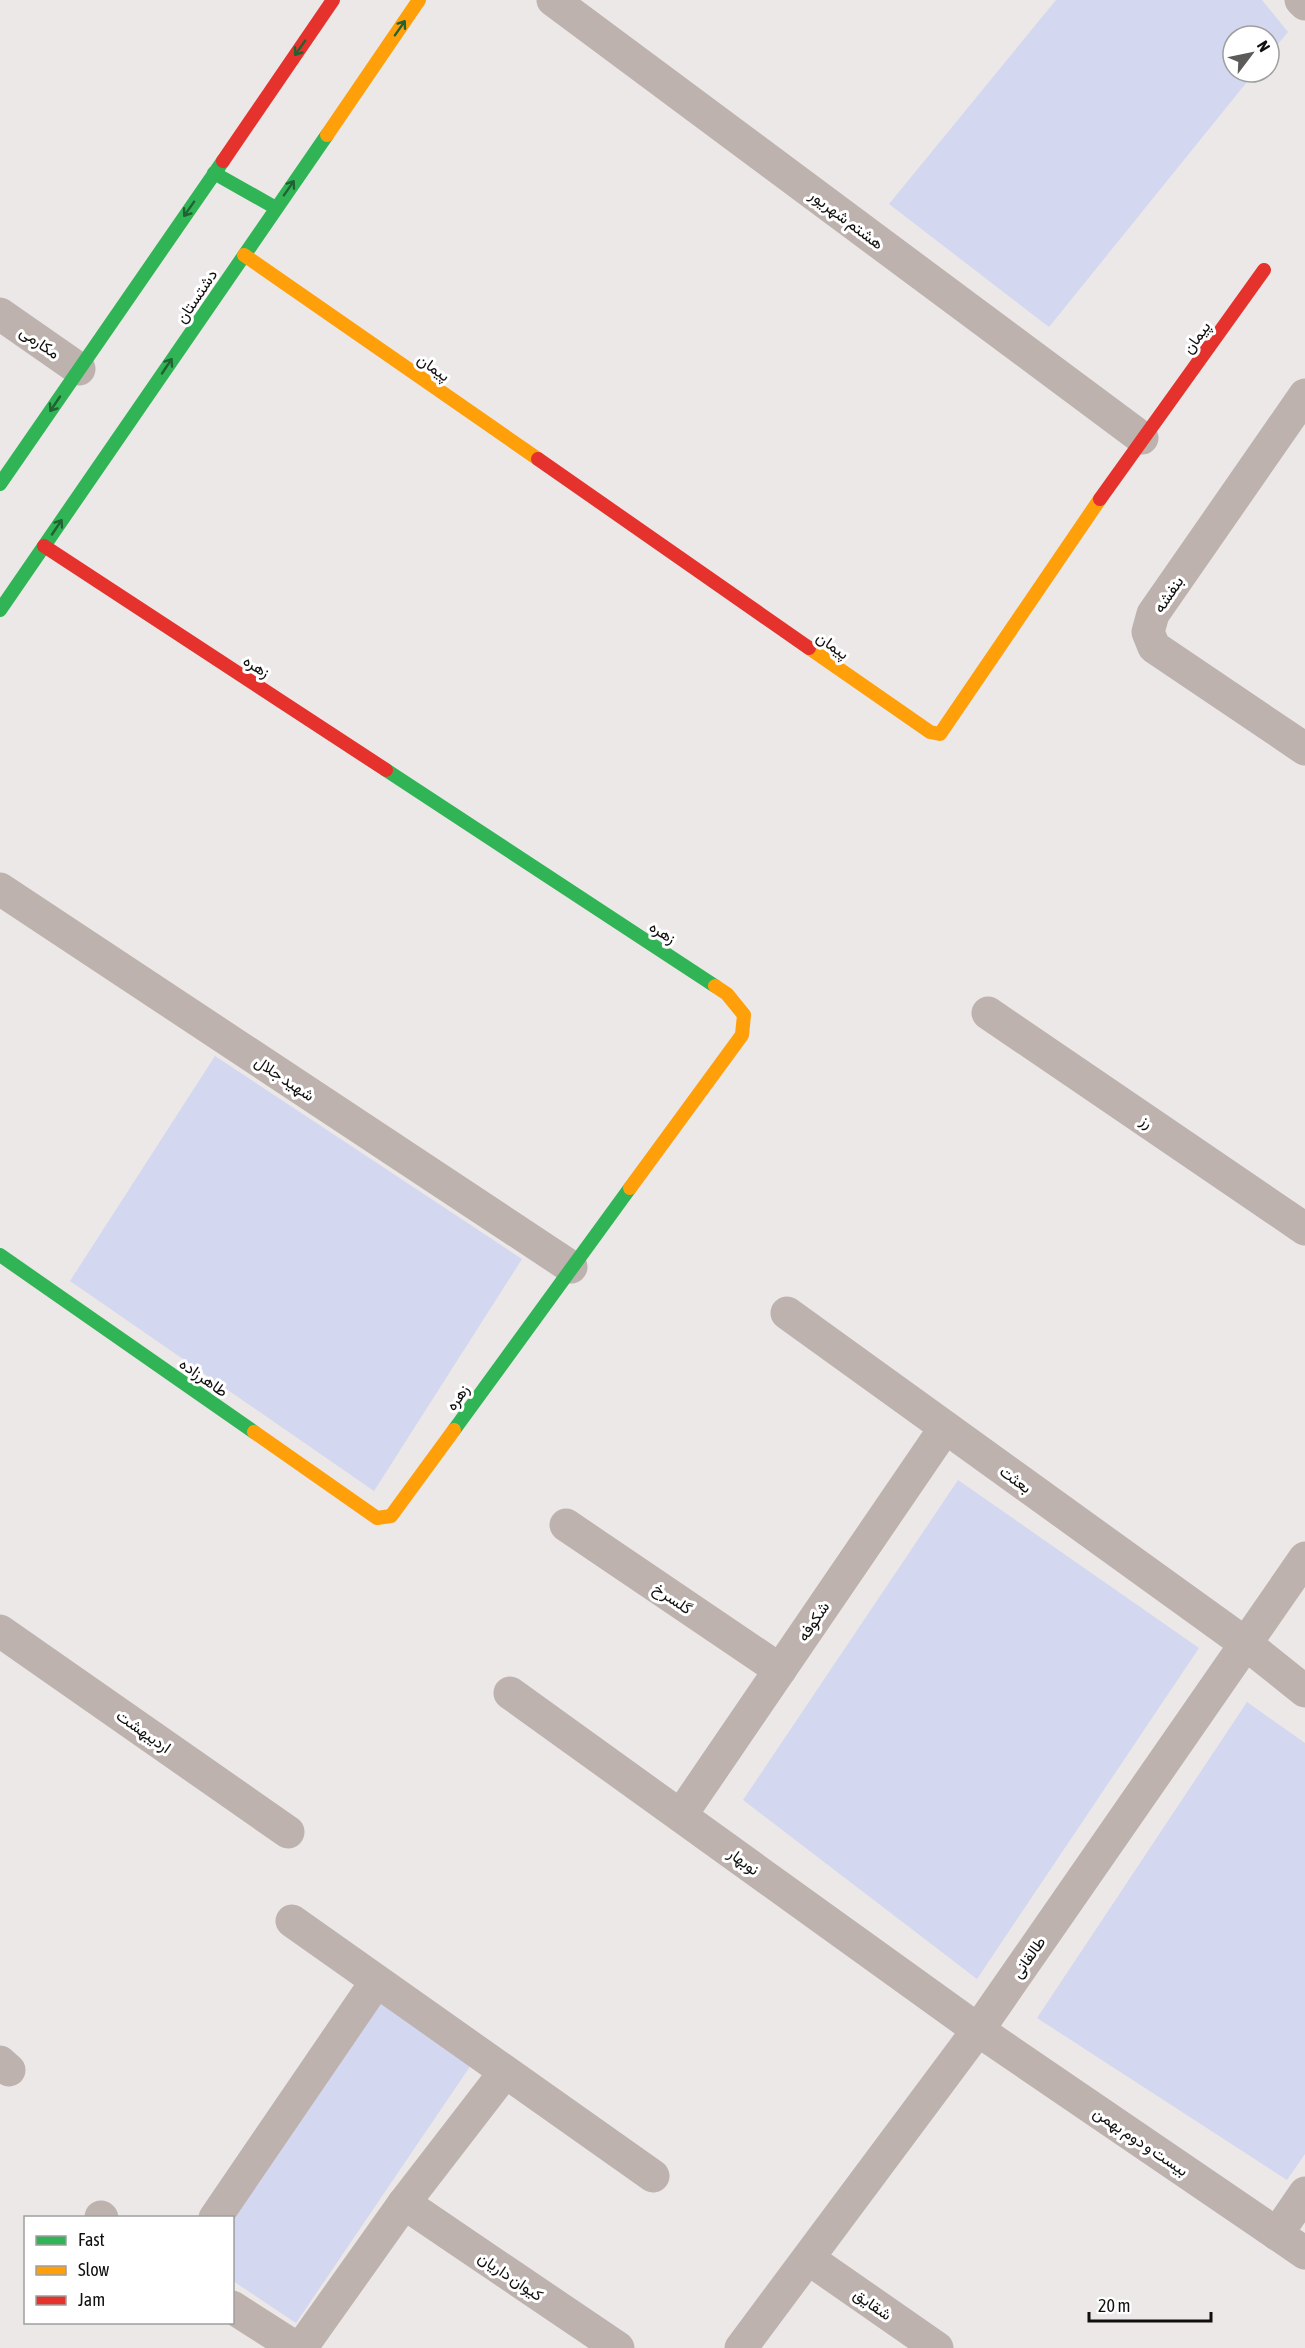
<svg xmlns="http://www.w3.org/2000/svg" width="1305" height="2348" font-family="'Asap Condensed',Vazirmatn,sans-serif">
  <rect width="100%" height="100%" fill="#ebe8e7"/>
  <g fill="#d3d7f0">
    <path d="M 1056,0 L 1262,0 L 1288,32 L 1269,55 L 1269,36 L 1233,36 L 1233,72 L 1255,72 L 1049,327 L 889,204 Z"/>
    <path d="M 215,1056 L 522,1259 L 374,1491 L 70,1281 Z"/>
    <path d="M 958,1480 L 1199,1648 L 977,1979 L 743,1800 Z"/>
    <path d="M 1247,1702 L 1305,1743 L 1305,2154 L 1287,2180 L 1037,2018 Z"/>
    <path d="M 383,1998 L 471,2065 L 296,2323 L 233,2281 L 232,2218 Z"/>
  </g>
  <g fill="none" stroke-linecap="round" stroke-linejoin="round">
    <g stroke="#bdb2ae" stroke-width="33">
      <path d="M 553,0 L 1142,438"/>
      <path d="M 1301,0 L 1305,4"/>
      <path d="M 0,314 L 79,369"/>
      <path d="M 1305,395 L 1153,614 L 1148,632 L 1154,647 L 1305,749"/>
      <path d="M 0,889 L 571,1267"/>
      <path d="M 988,1013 L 1305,1229"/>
      <path d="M 787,1313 L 1246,1644 L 1305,1691"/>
      <path d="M 566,1525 L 780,1670"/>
      <path d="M 0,1631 L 288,1832"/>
      <path d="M 510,1693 L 978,2030 L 1305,2253"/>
      <path d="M 681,1815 L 945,1428"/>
      <path d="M 292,1921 L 653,2176"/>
      <path d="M 0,2062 L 9,2070"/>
      <path d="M 404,2203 L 618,2348"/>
      <path d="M 101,2217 L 102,2218"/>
      <path d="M 215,2218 L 376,1982"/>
      <path d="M 1277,2234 L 1305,2193"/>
      <path d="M 809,2259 L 937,2348"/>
      <path d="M 232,2307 L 296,2348"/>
      <path d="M 301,2348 L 404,2203 L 505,2072"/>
      <path d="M 741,2348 L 978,2030 L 1305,1558"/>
    </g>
    <g stroke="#30b455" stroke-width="14">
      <path d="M 214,173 L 276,208"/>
      <path d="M 0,484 L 223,161"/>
      <path d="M 0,610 L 327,135"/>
      <path d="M 386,770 L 715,986"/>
      <path d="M 0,1255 L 254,1432"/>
      <path d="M 454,1430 L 630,1188"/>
    </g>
    <g stroke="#ff9f0a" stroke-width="14">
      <path d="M 327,135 L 419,0"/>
      <path d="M 244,255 L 538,459"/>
      <path d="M 809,648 L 930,732 L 940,734 L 1100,499"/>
      <path d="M 630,1188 L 742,1035 L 744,1015 L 727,994 L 715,986"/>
      <path d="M 254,1432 L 377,1518 L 391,1516 L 454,1430"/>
    </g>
    <g stroke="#e5322d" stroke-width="14">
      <path d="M 223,161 L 333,0"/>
      <path d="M 538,459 L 809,648"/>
      <path d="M 1100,499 L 1264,270"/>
      <path d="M 44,546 L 386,770"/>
    </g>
  </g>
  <defs><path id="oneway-shaft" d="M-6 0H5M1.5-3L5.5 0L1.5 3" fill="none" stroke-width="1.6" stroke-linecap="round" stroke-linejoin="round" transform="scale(1.5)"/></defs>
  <g stroke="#206232">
    <use href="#oneway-shaft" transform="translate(400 28) rotate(-55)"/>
    <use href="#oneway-shaft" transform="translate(300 48) rotate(125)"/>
    <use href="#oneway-shaft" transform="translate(289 188) rotate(-55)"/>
    <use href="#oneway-shaft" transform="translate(189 209) rotate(125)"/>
    <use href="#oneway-shaft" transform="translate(167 366) rotate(-56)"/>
    <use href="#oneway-shaft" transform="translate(55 404) rotate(124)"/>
    <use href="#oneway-shaft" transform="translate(57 527) rotate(-56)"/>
  </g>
  <g text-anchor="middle" stroke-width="6" stroke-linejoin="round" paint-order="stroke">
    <g font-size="16" fill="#100f0e" stroke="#fff">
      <text transform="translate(847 219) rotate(37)" y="6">هشتم شهریور</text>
      <text transform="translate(196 296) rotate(-56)" y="6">دشتستان</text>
      <text transform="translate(1196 337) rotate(-54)" y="6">پیمان</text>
      <text transform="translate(40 342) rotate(35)" y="6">مکارمی</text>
      <text transform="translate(434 367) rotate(35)" y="6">پیمان</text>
      <text transform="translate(1168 594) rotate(-56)" y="6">بنفشه</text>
      <text transform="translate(833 645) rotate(35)" y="6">پیمان</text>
      <text transform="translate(257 666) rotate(33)" y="6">زهره</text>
      <text transform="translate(663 932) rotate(33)" y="6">زهره</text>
      <text transform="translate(285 1078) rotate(34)" y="6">شهید جلال</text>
      <text transform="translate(1147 1121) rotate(34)" y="6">رز</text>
      <text transform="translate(204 1377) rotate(35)" y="6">طاهرزاده</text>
      <text transform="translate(457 1397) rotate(-54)" y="6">زهره</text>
      <text transform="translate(1016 1479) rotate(36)" y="6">بعثت</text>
      <text transform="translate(673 1598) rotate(34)" y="6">گلسرخ</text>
      <text transform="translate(813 1621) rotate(-56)" y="6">شکوفه</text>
      <text transform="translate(144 1731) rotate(35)" y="6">اردیبهشت</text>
      <text transform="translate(744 1861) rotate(36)" y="6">نوبهار</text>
      <text transform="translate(1028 1957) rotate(-55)" y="6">طالقانی</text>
      <text transform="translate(1141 2141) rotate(34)" y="6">بیست و دوم بهمن</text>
      <text transform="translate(511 2276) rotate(34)" y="6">کیوان داریان</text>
      <text transform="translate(873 2304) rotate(35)" y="6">شقایق</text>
    </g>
  </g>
  <rect x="24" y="2216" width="210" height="108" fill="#ffffff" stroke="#9f9f9f" stroke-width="1.5"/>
  <rect x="36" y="2236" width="30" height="9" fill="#30b455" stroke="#9f9f9f" stroke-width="1.5"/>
  <text x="78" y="2246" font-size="18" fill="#100f0e">Fast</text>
  <rect x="36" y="2266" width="30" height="9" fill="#ff9f0a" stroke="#9f9f9f" stroke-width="1.5"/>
  <text x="78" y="2276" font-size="18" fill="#100f0e">Slow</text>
  <rect x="36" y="2296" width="30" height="9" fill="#e5322d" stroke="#9f9f9f" stroke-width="1.5"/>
  <text x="78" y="2306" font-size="18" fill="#100f0e">Jam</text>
  <g transform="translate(1251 54) rotate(58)"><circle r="28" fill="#ffffff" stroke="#9f9f9f" stroke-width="1.5"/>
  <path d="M0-4.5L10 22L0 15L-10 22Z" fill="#5d5b5a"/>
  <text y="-9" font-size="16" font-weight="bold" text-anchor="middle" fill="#100f0e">N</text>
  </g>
  <path d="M1089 2312v9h122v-9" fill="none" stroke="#100f0e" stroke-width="3"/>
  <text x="1098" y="2312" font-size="18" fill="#100f0e" stroke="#ffffff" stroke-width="4.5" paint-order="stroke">20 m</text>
</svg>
